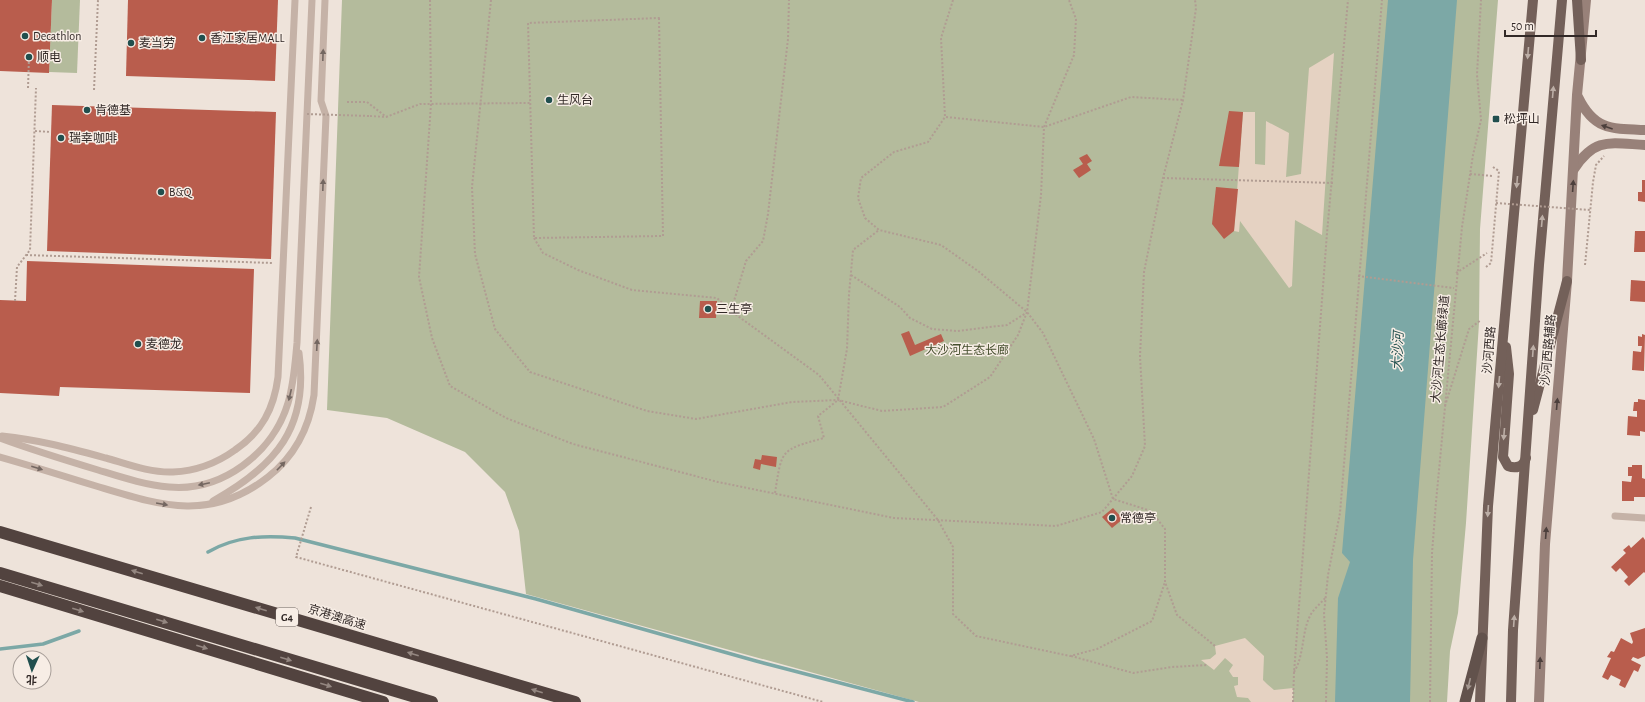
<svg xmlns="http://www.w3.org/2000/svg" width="1645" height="702" font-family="'Alegreya Sans','Noto Sans SC',sans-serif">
  <rect width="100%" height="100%" fill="#eee3da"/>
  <g fill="#b4bb9c">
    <path d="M 52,0 L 80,0 L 77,73 L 49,72 Z"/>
    <path d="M 342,0 L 1498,0 L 1480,229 L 1479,323 L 1466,523 L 1458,613 L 1450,651 L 1447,702 L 919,702 L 526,594 L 519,531 L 505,492 L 465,452 L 387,418 L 327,410 Z"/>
  </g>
  <g fill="#e5d2c2">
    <path d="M 1334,53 L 1322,235 L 1295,220 L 1292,286 L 1289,288 L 1240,221 L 1239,232 L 1234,231 L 1243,112 L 1255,112 L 1255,164 L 1265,165 L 1266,121 L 1289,133 L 1286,177 L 1301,174 L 1309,68 Z"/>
    <path d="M 1245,638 L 1264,656 L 1263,680 L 1267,684 L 1274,690 L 1293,688 L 1293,702 L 1251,702 L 1248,698 L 1237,697 L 1234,686 L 1238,685 L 1238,677 L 1233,677 L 1229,671 L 1233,665 L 1225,658 L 1214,670 L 1201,660 L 1210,659 L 1216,654 L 1215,646 Z"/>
  </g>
  <path fill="#7ca8a6" d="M 1388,0 L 1457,0 L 1413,560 L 1410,702 L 1335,702 L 1338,598 L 1350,562 L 1342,553 Z"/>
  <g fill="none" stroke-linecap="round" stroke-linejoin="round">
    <g stroke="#7ca8a6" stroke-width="3.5">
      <path d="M 208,552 C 235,536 265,535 295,538 L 536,599 L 756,661 L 913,702"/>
      <path d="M 0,649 L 43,644 L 79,631"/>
    </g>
  </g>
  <g fill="#b95d4d">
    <path d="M 0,0 L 52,0 L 49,73 L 0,71 Z"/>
    <path d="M 128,0 L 278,0 L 275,81 L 126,76 Z"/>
    <path d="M 52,105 L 276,112 L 271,259 L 47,251 Z"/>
    <path d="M 1229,111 L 1243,112 L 1239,167 L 1219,166 Z"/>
    <path d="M 1087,154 L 1092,161 L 1087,164 L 1091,170 L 1079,178 L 1073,170 L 1083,164 L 1079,158 Z"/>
    <path d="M 1642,180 L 1645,180 L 1645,202 L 1638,201 L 1638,192 L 1642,192 Z"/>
    <path d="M 1216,187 L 1238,189 L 1234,231 L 1224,239 L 1212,224 Z"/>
    <path d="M 1635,231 L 1645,231 L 1645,252 L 1634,252 Z"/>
    <path d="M 27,261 L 254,269 L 250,393 L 60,387 L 59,396 L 0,393 L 0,300 L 26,301 Z"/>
    <path d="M 1631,280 L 1645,281 L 1645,302 L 1630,301 Z"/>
    <path d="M 700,301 L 717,301 L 716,318 L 699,318 Z"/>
    <path d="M 909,331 L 915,345 L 941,334 L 944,341 L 910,356 L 901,334 Z"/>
    <path d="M 1642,334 L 1645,335 L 1644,371 L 1632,370 L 1633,351 L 1641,352 L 1642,346 L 1638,346 L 1638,336 L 1642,337 Z"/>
    <path d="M 1638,399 L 1645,400 L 1645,432 L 1640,431 L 1640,436 L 1627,435 L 1628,416 L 1637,417 L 1637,411 L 1633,411 L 1634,402 L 1638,402 Z"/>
    <path d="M 762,455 L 777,457 L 776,467 L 761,464 L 760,470 L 753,468 L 755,459 L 761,460 Z"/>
    <path d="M 1632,465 L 1642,465 L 1642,478 L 1645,479 L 1645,497 L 1634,497 L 1634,501 L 1622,501 L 1622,481 L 1631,482 L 1632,476 L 1628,476 L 1628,467 L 1632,467 Z"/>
    <path d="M 1113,508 L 1123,519 L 1112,528 L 1102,517 Z"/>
    <path d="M 1643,537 L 1645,540 L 1645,573 L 1644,572 L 1629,586 L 1624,581 L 1628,577 L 1620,568 L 1616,572 L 1611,567 L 1626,553 L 1623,550 L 1629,545 L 1631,548 Z"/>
    <path d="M 1645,628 L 1645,656 L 1638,659 L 1633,657 L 1631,660 L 1641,665 L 1638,672 L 1634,670 L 1625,688 L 1619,685 L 1621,680 L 1611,675 L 1608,680 L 1602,677 L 1611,658 L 1607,657 L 1611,651 L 1614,652 L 1621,638 L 1632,644 L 1633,642 L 1630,633 Z"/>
  </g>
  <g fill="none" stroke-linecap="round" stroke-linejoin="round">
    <g stroke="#b09c92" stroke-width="2" stroke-dasharray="2 2" stroke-linecap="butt">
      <path d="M 430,0 L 431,104 L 419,277 L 432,338 L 450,386 L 506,418 L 573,444 L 718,482 L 894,518 L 1056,526 L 1102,512 L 1132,476 L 1145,446 L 1140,356 L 1144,272 L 1163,178 L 1183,100 L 1196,8 L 1195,0"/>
      <path d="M 491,0 L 472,187 L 475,254 L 495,329 L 530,372 L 647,411 L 696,419 L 792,402 L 838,400 L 882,411 L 943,407 L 990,377 L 1018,335 L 1027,312 L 1041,195 L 1044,127 L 1074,55 L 1076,19 L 1069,0"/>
      <path d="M 953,0 L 941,38 L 945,117 L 928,142 L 894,152 L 861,178 L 858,198 L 865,218 L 879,230 L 941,245 L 978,271 L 1027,312 L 1043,333 L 1094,439 L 1113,499 L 1151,511 L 1165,529 L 1165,582 L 1177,615 L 1215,646"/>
      <path d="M 659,18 L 663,236 L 534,238 L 528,23 Z"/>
      <path d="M 28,88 L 29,57"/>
      <path d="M 94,90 L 98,0"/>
      <path d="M 347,102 L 367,102 L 385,116"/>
      <path d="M 370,116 L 386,117 L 420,104 L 530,103"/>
      <path d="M 946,117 L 1044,127 L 1131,97 L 1183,100"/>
      <path d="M 35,131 L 51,132"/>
      <path d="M 1470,174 L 1493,176"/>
      <path d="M 1163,178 L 1333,183"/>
      <path d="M 534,238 L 543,253 L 578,270 L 632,290 L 717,298 L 731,311 L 819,375 L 938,520 L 953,547 L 953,614 L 976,636 L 1070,656 L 1097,649 L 1152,621 L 1165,582"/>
      <path d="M 26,255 L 273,263"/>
      <path d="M 1585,265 L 1593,182 L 1596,165 L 1604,156"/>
      <path d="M 1486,267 L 1491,263 L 1499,171 L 1493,167"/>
      <path d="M 1456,273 L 1487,253"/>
      <path d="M 851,275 L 900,307 L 910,318 L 932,329 L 957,331 L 1007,325 L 1026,313"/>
      <path d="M 1358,276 L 1454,288"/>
      <path d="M 15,301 L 17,267 L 30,250 L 36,88"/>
      <path d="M 731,311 L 746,261 L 763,241 L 768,214 L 788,39 L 789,0"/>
      <path d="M 1445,406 L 1469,329 L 1481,320"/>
      <path d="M 775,493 C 782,449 780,450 824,438 L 818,416 L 838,400 L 847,349 L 849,294 L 853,250 L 879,230"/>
      <path d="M 311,507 L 296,557 L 823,702"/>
      <path d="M 1071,656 L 1133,673 L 1172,667 L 1207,665"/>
      <path d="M 1294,672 C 1305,654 1301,632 1311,614 C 1315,608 1321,603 1326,597"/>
      <path d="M 1293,702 L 1294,673 L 1327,233 L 1348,0"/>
      <path d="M 1326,702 L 1327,658 L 1324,614 L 1328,575 L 1340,513 L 1382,0"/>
      <path d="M 1430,702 L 1432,553 L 1436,502 L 1462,227 L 1473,155 L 1481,120 L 1477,75 L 1481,0"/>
    </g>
    <g stroke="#c5b2a7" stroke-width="7">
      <path d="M 2,436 C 40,440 69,448 106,458 C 127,464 150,473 173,472 C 196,471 217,463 235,450 C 262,432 274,408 278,377 L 295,0"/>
      <path d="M 0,438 C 32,450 65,460 98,470 C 121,477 145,485 169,487 C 222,492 273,453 288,403 C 294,383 295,363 297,343 L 312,0"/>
      <path d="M 0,457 C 32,466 64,476 96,486 C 159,505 209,523 268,477 C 295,456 309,429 314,395 L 326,116 L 321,101 L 325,0"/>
      <path d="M 213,501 C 276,466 309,427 299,353"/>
      <path d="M 1615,516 L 1645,518"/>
    </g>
    <g stroke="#988179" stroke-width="10">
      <path d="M 1578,97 C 1594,130 1611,129 1645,130"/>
      <path d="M 1574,169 C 1595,137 1610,143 1645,145"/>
      <path d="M 1539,702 L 1545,544 L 1567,281 L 1577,95 L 1586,0"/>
    </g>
    <g stroke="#736059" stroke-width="10">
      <path d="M 1577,0 L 1581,60"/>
      <path d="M 1506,347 L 1509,374 L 1503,457 L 1508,466 C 1516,469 1523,467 1526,458"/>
      <path d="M 1533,410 L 1567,281"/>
      <path d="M 1480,702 L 1488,506 L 1533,0"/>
      <path d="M 1511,702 L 1513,630 L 1539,265 L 1562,0"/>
    </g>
    <path stroke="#62524c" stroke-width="11" d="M 1465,702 L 1482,638"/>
    <g stroke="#52433f" stroke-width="12">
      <path d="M 0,532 L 575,702"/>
      <path d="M 0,573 L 432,702"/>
      <path d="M 0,586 L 383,702"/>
    </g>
    <g stroke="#b09c92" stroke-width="2" stroke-dasharray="2 2" stroke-linecap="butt">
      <path d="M 307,114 L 370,116"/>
      <path d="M 1496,203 L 1590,210"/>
    </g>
  </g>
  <defs><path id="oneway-solid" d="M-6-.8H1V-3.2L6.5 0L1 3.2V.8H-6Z"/></defs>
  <g fill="#bcaea6">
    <use href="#oneway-solid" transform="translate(1528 53) rotate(95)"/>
    <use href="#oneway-solid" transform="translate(1553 92) rotate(-85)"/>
    <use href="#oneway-solid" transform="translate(1517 182) rotate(95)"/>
    <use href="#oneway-solid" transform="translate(1542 221) rotate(-85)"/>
    <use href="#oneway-solid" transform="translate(1533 351) rotate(-86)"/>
    <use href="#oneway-solid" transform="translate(1499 382) rotate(95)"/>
    <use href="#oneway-solid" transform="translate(1504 434) rotate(95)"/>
    <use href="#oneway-solid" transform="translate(1488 511) rotate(94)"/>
    <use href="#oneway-solid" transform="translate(1514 621) rotate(-86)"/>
  </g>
  <g fill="#746761">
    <use href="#oneway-solid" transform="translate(323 55) rotate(-88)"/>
    <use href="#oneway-solid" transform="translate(323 185) rotate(-88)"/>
    <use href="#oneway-solid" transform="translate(317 345) rotate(-87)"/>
    <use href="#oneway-solid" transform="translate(290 395) rotate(103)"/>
    <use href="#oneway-solid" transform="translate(281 466) rotate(-46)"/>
    <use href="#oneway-solid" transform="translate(37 468) rotate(17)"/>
    <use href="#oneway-solid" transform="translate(204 484) rotate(168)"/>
    <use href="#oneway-solid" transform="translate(162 504) rotate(10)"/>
  </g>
  <g fill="#4c3f3c">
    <use href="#oneway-solid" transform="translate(1607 127) rotate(-161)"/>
    <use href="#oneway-solid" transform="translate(1573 186) rotate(-86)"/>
    <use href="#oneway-solid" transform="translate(1557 404) rotate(-85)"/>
    <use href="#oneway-solid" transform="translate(1546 533) rotate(-86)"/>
    <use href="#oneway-solid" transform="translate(1540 663) rotate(-88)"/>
  </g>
  <g fill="#948781">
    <use href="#oneway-solid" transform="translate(137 572) rotate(-163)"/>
    <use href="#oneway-solid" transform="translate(37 584) rotate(17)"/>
    <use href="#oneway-solid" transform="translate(261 609) rotate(-163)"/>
    <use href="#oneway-solid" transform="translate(78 610) rotate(17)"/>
    <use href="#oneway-solid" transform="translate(162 621) rotate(17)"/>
    <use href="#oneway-solid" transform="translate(202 647) rotate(17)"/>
    <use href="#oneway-solid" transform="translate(413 654) rotate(-163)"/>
    <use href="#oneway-solid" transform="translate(286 659) rotate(17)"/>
    <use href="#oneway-solid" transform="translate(326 685) rotate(17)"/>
    <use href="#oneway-solid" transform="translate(537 691) rotate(-163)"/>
  </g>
  <use fill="#a59891" href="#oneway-solid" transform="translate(1469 684) rotate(103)"/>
  <g fill="#214f4e" stroke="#f7ede5" stroke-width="1.5">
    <circle cx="25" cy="36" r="4"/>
    <circle cx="202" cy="38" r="4"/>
    <circle cx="131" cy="43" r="4"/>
    <circle cx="29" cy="57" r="4"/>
    <circle cx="549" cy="100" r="4"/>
    <circle cx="87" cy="110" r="4"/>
    <rect x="1492" y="115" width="8" height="8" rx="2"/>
    <circle cx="61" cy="138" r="4"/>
    <circle cx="161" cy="192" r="4"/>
    <circle cx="708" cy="309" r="4"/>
    <circle cx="138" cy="344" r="4"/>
    <circle cx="1112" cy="518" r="4"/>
  </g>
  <g text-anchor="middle" stroke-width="3" stroke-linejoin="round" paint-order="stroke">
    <rect fill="#f7ede5" stroke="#6d6460" stroke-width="1" x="276" y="608" width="22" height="18" rx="3"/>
    <g font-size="11" font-weight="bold" fill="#322927">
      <text x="287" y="621">G4</text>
    </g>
    <g font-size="12" fill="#322927" stroke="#f7ede5" text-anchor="start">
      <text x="33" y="40">Decathlon</text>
      <text x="210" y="42">香江家居MALL</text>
      <text x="139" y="47">麦当劳</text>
      <text x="37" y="61">顺电</text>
      <text x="557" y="104">生风台</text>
      <text x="95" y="114">肯德基</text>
      <text x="1504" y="123">松坪山</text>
      <text x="69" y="142">瑞幸咖啡</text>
      <text x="169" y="196">B&amp;Q</text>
      <text x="716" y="313">三生亭</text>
      <text x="146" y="348">麦德龙</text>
      <text x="1120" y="522">常德亭</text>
    </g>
    <g font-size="12" fill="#322927" stroke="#f7ede5">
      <text transform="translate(1440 349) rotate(-85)" y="4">大沙河生态长廊绿道</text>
      <text transform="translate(1489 350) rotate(-85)" y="4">沙河西路</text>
      <text transform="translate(1548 350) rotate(-85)" y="4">沙河西路辅路</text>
      <text transform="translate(337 617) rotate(17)" y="4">京港澳高速</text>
    </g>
    <g font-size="12" fill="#454e2d" stroke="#f7ede5">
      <text x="967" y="354">大沙河生态长廊</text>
    </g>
    <g font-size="13" font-style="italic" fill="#214f4e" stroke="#f7ede5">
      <text transform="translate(1397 351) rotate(-87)" y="5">大沙河</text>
    </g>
  </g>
  <g transform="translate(32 670) rotate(183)"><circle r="19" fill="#f7ede5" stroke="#a89f99"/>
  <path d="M0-3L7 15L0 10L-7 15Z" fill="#214f4e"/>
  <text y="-6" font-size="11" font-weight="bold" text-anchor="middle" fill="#322927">北</text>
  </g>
  <path d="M1505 30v6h91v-6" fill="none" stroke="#322927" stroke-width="2"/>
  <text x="1511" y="30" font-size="12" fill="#322927" stroke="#f7ede5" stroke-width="3" paint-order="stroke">50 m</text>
</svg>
